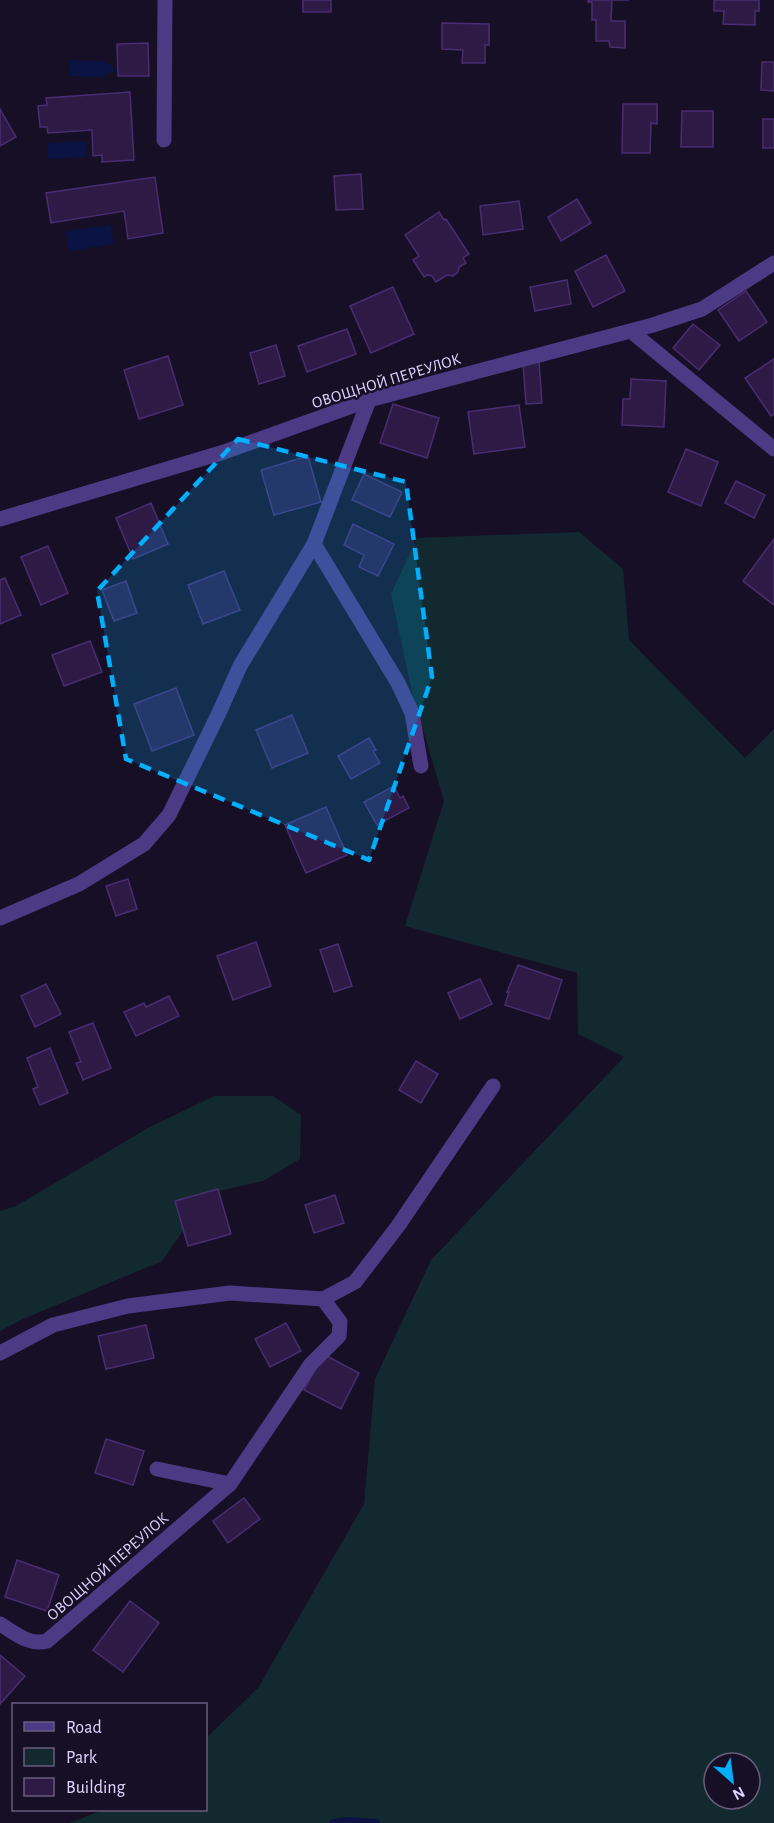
<svg xmlns="http://www.w3.org/2000/svg" width="774" height="1823" font-family="'Alegreya Sans',sans-serif">
  <rect width="100%" height="100%" fill="#170f25"/>
  <g fill="#122a2f" fill-rule="evenodd">
    <path d="M 579,532 L 623,569 L 629,640 L 745,758 L 774,729 L 774,1823 L 70,1823 L 103,1810 L 206,1810 L 206,1738 L 258,1688 L 364,1504 L 375,1379 L 431,1260 L 624,1057 L 578,1034 L 577,973 L 405,926 L 444,801 L 412,692 L 391,594 L 417,538 ZM 714,1763 L 750,1763 L 750,1799 L 714,1799 Z"/>
    <path d="M 214,1096 L 273,1096 L 301,1115 L 300,1159 L 263,1181 L 215,1192 L 192,1218 L 162,1261 L 23,1319 L 0,1331 L 0,1211 L 16,1206 L 148,1128 Z"/>
  </g>
  <g fill="#0a1343">
    <path d="M 70,60 L 105,61 L 105,64 L 111,64 L 114,70 L 112,73 L 105,74 L 105,77 L 70,76 Z"/>
    <path d="M 86,141 L 87,157 L 48,159 L 47,143 Z"/>
    <path d="M 111,225 L 113,244 L 69,251 L 66,231 Z"/>
  </g>
  <g fill="none" stroke-linecap="round" stroke-linejoin="round">
    <path stroke="#0a1343" stroke-width="8" d="M 334,1823 L 347,1821 L 376,1823"/>
  </g>
  <g fill="#2d1b46" stroke="#492d72" stroke-width="1.5">
    <rect x="303" y="0" width="28" height="12"/>
    <path d="M 588,0 L 629,0 L 612,0 L 611,21 L 625,21 L 625,48 L 610,47 L 609,41 L 596,41 L 596,20 L 592,20 L 592,2 L 588,2 Z"/>
    <path d="M 714,0 L 759,0 L 759,11 L 755,11 L 755,25 L 723,24 L 724,11 L 714,11 Z"/>
    <path d="M 442,23 L 489,24 L 489,45 L 485,45 L 485,63 L 462,63 L 463,50 L 442,49 Z"/>
    <path d="M 148,43 L 149,76 L 118,76 L 117,44 Z"/>
    <path d="M 762,62 L 774,62 L 774,91 L 761,90 Z"/>
    <path d="M 130,92 L 134,160 L 102,162 L 102,155 L 93,156 L 92,130 L 48,133 L 47,127 L 40,127 L 38,106 L 47,105 L 46,98 Z"/>
    <path d="M 623,104 L 657,104 L 657,124 L 651,123 L 650,153 L 622,153 Z"/>
    <path d="M 0,109 L 16,137 L 0,146 Z"/>
    <path d="M 682,111 L 713,111 L 713,147 L 681,147 Z"/>
    <rect x="763" y="119" width="11" height="29"/>
    <path d="M 361,174 L 363,209 L 336,210 L 334,176 Z"/>
    <path d="M 155,177 L 163,233 L 128,239 L 124,211 L 51,223 L 46,193 Z"/>
    <path d="M 577,199 L 591,223 L 561,241 L 548,217 Z"/>
    <path d="M 519,201 L 523,229 L 483,235 L 480,206 Z"/>
    <path d="M 439,212 L 444,220 L 446,219 L 469,254 L 463,258 L 466,263 L 459,267 L 458,272 L 453,276 L 447,275 L 436,282 L 432,276 L 427,275 L 424,277 L 413,260 L 419,256 L 405,235 Z"/>
    <path d="M 606,255 L 625,291 L 593,307 L 575,271 Z"/>
    <path d="M 567,280 L 571,304 L 535,311 L 530,287 Z"/>
    <path d="M 393,287 L 414,334 L 371,353 L 350,306 Z"/>
    <path d="M 746,291 L 767,322 L 739,341 L 718,310 Z"/>
    <path d="M 693,324 L 720,345 L 699,370 L 673,348 Z"/>
    <path d="M 347,329 L 356,354 L 307,372 L 298,346 Z"/>
    <path d="M 276,345 L 285,376 L 259,384 L 250,353 Z"/>
    <path d="M 168,356 L 183,405 L 139,419 L 124,370 Z"/>
    <path d="M 774,359 L 774,414 L 771,416 L 745,378 Z"/>
    <path d="M 539,362 L 542,403 L 526,404 L 523,363 Z"/>
    <path d="M 631,379 L 666,381 L 664,427 L 622,425 L 623,399 L 630,399 Z"/>
    <path d="M 393,404 L 439,418 L 427,458 L 380,443 Z"/>
    <path d="M 519,405 L 525,447 L 474,454 L 468,412 Z"/>
    <path d="M 686,449 L 718,462 L 701,506 L 668,492 Z"/>
    <path d="M 308,456 L 321,502 L 274,515 L 261,470 Z"/>
    <path d="M 364,474 L 402,492 L 390,517 L 352,500 Z"/>
    <path d="M 736,481 L 765,495 L 754,518 L 725,503 Z"/>
    <path d="M 151,503 L 168,544 L 133,559 L 116,518 Z"/>
    <path d="M 353,524 L 394,544 L 378,576 L 359,567 L 364,555 L 344,545 Z"/>
    <path d="M 774,539 L 774,605 L 743,581 Z"/>
    <path d="M 48,546 L 68,593 L 41,605 L 21,557 Z"/>
    <path d="M 224,571 L 240,610 L 203,624 L 188,585 Z"/>
    <path d="M 5,578 L 21,615 L 0,624 L 0,580 Z"/>
    <path d="M 126,581 L 137,613 L 114,621 L 102,590 Z"/>
    <path d="M 90,641 L 102,672 L 64,686 L 52,655 Z"/>
    <path d="M 176,688 L 194,735 L 152,751 L 134,704 Z"/>
    <path d="M 292,715 L 308,753 L 272,768 L 256,730 Z"/>
    <path d="M 369,738 L 376,750 L 373,751 L 380,763 L 351,779 L 338,756 Z"/>
    <path d="M 394,786 L 400,798 L 403,796 L 409,808 L 377,825 L 364,802 Z"/>
    <path d="M 326,807 L 347,855 L 306,873 L 285,825 Z"/>
    <path d="M 128,879 L 137,909 L 116,916 L 106,886 Z"/>
    <path d="M 256,942 L 271,986 L 233,1000 L 217,956 Z"/>
    <path d="M 338,944 L 352,986 L 334,992 L 320,950 Z"/>
    <path d="M 518,965 L 562,980 L 549,1019 L 505,1005 L 509,992 L 507,992 Z"/>
    <path d="M 480,979 L 492,1004 L 460,1019 L 448,993 Z"/>
    <path d="M 46,984 L 61,1014 L 35,1027 L 21,996 Z"/>
    <path d="M 169,996 L 179,1016 L 136,1036 L 124,1012 L 144,1003 L 146,1007 Z"/>
    <path d="M 93,1023 L 111,1068 L 83,1080 L 76,1063 L 81,1062 L 69,1032 Z"/>
    <path d="M 50,1048 L 68,1093 L 40,1105 L 33,1089 L 38,1087 L 27,1058 Z"/>
    <path d="M 416,1061 L 438,1074 L 421,1103 L 399,1090 Z"/>
    <path d="M 218,1189 L 231,1234 L 188,1246 L 175,1201 Z"/>
    <path d="M 335,1195 L 344,1223 L 314,1233 L 305,1205 Z"/>
    <path d="M 286,1323 L 301,1351 L 270,1367 L 255,1339 Z"/>
    <path d="M 146,1325 L 154,1358 L 106,1369 L 98,1336 Z"/>
    <path d="M 323,1354 L 359,1373 L 341,1409 L 304,1390 Z"/>
    <path d="M 106,1439 L 144,1451 L 133,1485 L 95,1473 Z"/>
    <path d="M 244,1498 L 260,1519 L 228,1543 L 213,1521 Z"/>
    <path d="M 17,1560 L 59,1575 L 47,1611 L 5,1597 Z"/>
    <path d="M 130,1601 L 159,1623 L 123,1672 L 93,1650 Z"/>
    <path d="M 0,1655 L 25,1676 L 0,1704 Z"/>
  </g>
  <g fill="none" stroke-linecap="round" stroke-linejoin="round">
    <g stroke="#4c3a84" stroke-width="15">
      <path d="M 164,140 L 165,0"/>
      <path d="M 632,332 L 774,449"/>
      <path d="M 0,519 L 224,452 L 369,400 L 653,325 L 702,309 L 774,263"/>
      <path d="M 314,544 L 398,683 L 412,713 L 421,766"/>
      <path d="M 0,918 L 79,884 L 144,844 L 169,815 L 218,715 L 240,666 L 314,544 L 369,400"/>
      <path d="M 323,1299 L 355,1282 L 398,1226 L 493,1086"/>
      <path d="M 0,1353 L 53,1325 L 128,1306 L 230,1293 L 323,1299 L 340,1322 L 339,1336 L 311,1364 L 230,1484 L 157,1469"/>
      <path d="M 0,1624 C 15,1633 29,1646 47,1641 L 230,1484"/>
    </g>
  </g>
  <path fill="#00affe" fill-opacity="0.2" stroke="#00affe" stroke-width="4.5" stroke-dasharray="12 8" stroke-linejoin="round" d="M 238,439 L 406,482 L 432,677 L 369,860 L 126,759 L 97,591 Z"/>
  <g text-anchor="middle" stroke-width="5" stroke-linejoin="round" paint-order="stroke">
    <g font-size="16" fill="#e1d3ff" stroke="#170f25">
      <text transform="translate(386 380) rotate(-17)" y="6">ОВОЩНОЙ ПЕРЕУЛОК</text>
      <text transform="translate(107 1566) rotate(-41)" y="6">ОВОЩНОЙ ПЕРЕУЛОК</text>
    </g>
  </g>
  <rect x="12" y="1703" width="195" height="108" fill="#170f25" stroke="#685d7c" stroke-width="1.5"/>
  <rect x="24" y="1722" width="30" height="9" fill="#4c3a84" stroke="#685d7c" stroke-width="1.5"/>
  <text x="66" y="1733" font-size="18" fill="#e1d3ff">Road</text>
  <rect x="24" y="1748" width="30" height="18" fill="#122a2f" stroke="#685d7c" stroke-width="1.5"/>
  <text x="66" y="1763" font-size="18" fill="#e1d3ff">Park</text>
  <rect x="24" y="1778" width="30" height="18" fill="#2d1b46" stroke="#685d7c" stroke-width="1.5"/>
  <text x="66" y="1793" font-size="18" fill="#e1d3ff">Building</text>
  <g transform="translate(732 1781) rotate(152)"><circle r="28" fill="#170f25" stroke="#685d7c" stroke-width="1.5"/>
  <path d="M0-4.5L10 22L0 15L-10 22Z" fill="#00affe"/>
  <text y="-9" font-size="16" font-weight="bold" text-anchor="middle" fill="#e1d3ff">N</text>
  </g>
</svg>
